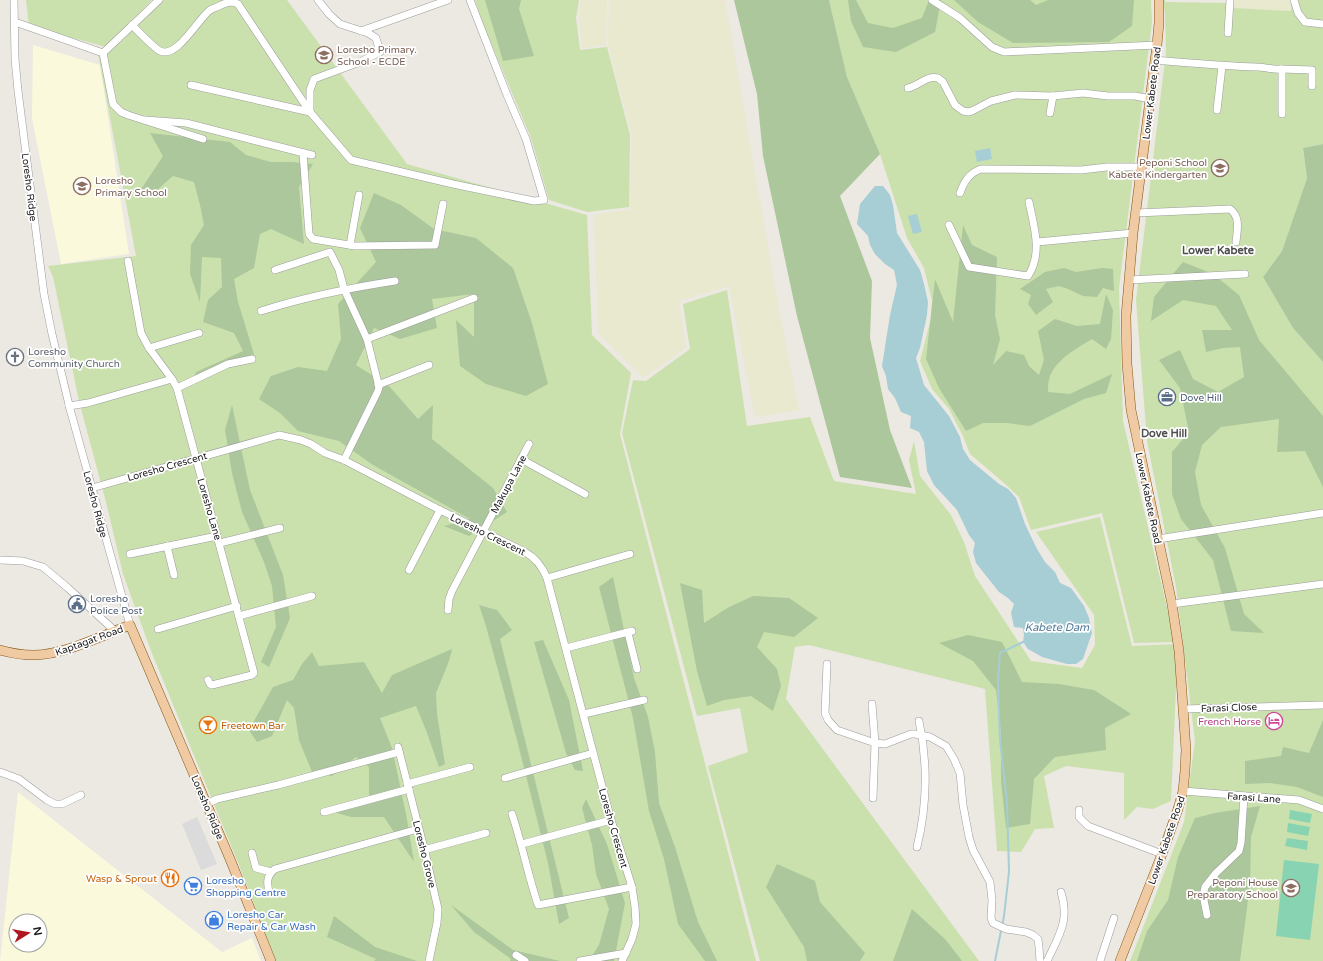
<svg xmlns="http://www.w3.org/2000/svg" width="1323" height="961" font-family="'Varela Round',sans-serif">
  <rect width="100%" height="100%" fill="#ece8e2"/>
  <g fill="#fbf9dc" fill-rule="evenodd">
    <path d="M 33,45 L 100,65 L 129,254 L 61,264 L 32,118 Z"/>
    <path d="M 18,792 L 222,952 L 252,938 L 261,961 L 0,961 ZM 16,921 L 40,921 L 40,945 L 16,945 Z"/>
  </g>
  <g fill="#e8e9cf">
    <path d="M 581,0 L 607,0 L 606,45 L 582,48 L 579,18 Z"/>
    <path d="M 609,0 L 725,0 L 779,310 L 799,410 L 755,417 L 729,286 L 679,301 L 686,348 L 643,378 L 599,334 L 593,215 L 630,209 L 632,136 L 608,45 Z"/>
    <path d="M 1233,0 L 1292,0 L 1291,11 L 1232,8 Z"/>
  </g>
  <g fill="#cae1ad">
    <path d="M 26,0 L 152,0 L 106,47 L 29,26 Z"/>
    <path d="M 162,0 L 287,0 L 407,164 L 587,215 L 592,335 L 631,373 L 620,434 L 756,961 L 276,961 L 239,865 L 151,651 L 123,574 L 107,506 L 79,401 L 53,277 L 48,266 L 136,256 L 98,54 L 120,43 Z"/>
    <path d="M 475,0 L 579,0 L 576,18 L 580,50 L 607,47 L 630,135 L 629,207 L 587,212 L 549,200 L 531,138 L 483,24 Z"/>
    <path d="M 829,0 L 1151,0 L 1152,22 L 1119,288 L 1123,421 L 1175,642 L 1134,643 L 1102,513 L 1031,530 L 1019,497 L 1003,482 L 970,454 L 963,436 L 949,409 L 932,389 L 920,361 L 931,318 L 932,301 L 924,268 L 907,238 L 880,154 L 847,77 Z"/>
    <path d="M 1163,0 L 1165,0 L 1165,2 L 1227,3 L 1233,8 L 1291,11 L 1292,0 L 1323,0 L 1323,144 L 1303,148 L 1307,178 L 1282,251 L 1263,277 L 1293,328 L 1323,362 L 1323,961 L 1130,961 L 1184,822 L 1195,741 L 1176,587 L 1147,441 L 1136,300 L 1166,52 L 1165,14 Z"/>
    <path d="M 727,290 L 747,426 L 810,417 L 834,481 L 916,494 L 909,460 L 914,441 L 920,476 L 951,515 L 964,542 L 975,576 L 1031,661 L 1082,668 L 1095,645 L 1094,615 L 1036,532 L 1100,517 L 1132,646 L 1178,644 L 1171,801 L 1153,809 L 1137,807 L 1124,820 L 1124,773 L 1066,766 L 1044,776 L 1054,828 L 1035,829 L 1021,852 L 997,851 L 985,689 L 809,645 L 795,647 L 786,699 L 979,961 L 760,961 L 708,766 L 748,752 L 740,708 L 697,716 L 622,433 L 633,380 L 646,381 L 690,349 L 683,304 Z"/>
  </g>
  <g fill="#abc79b">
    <path d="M 485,0 L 521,0 L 519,9 L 534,56 L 503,61 Z"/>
    <path d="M 734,0 L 829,0 L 847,77 L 880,154 L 840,196 L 872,281 L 870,338 L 890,430 L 912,488 L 840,477 L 797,316 L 763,156 L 757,94 Z"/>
    <path d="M 848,0 L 856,0 L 868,23 L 893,28 L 922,18 L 929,0 L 941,0 L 935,32 L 896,52 L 863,47 L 851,21 Z"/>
    <path d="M 954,0 L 1030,0 L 1036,5 L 1048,0 L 1134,0 L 1132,26 L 1109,42 L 1013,43 L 978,22 Z"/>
    <path d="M 150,133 L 230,142 L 246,155 L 271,162 L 292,162 L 313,164 L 299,187 L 304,244 L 271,229 L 260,234 L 254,268 L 234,279 L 238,302 L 254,354 L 192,382 L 196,372 L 243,351 L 234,333 L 203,322 L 208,300 L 222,287 L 221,258 L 202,257 L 200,302 L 190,274 L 191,245 L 204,225 L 200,205 L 194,182 L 173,176 L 148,198 L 140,191 L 163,156 Z"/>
    <path d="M 1323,144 L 1323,362 L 1293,328 L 1263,277 L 1282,251 L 1307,178 L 1303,148 Z"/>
    <path d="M 374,193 L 401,205 L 434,229 L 476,238 L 513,268 L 532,323 L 548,384 L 526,396 L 486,384 L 460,366 L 456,320 L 474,337 L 474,294 L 432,299 L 437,328 L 400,339 L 374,328 L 356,365 L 389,386 L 418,419 L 433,405 L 432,439 L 493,488 L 507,512 L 469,536 L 444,526 L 470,519 L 373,465 L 339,441 L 298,431 L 280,413 L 259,399 L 271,376 L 298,367 L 327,371 L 341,339 L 338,304 L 376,262 L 360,228 Z"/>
    <path d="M 963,225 L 972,245 L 997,257 L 995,315 L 1000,339 L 993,365 L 1006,351 L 1024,355 L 1029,366 L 1039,375 L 1044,360 L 1038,331 L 1055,319 L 1077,326 L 1100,324 L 1106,294 L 1113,310 L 1111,339 L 1106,349 L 1092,339 C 1077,348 1057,359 1050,376 C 1048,381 1048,387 1048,392 L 1070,394 L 1112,374 L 1106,393 L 1084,399 L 1030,426 L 1007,423 L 983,423 L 966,431 L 939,388 L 926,359 L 935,279 L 953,322 Z"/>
    <path d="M 1183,262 L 1213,274 L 1239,295 L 1259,340 L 1323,416 L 1323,487 L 1305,451 L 1277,452 L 1279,419 L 1221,427 L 1202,445 L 1195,472 L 1201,505 L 1225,548 L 1244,614 L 1264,633 L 1231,631 L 1213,560 L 1181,519 L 1172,494 L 1172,452 L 1189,432 L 1180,388 L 1159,360 L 1180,350 L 1193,379 L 1218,392 L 1244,377 L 1240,347 L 1223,348 L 1206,352 L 1202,330 L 1232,330 L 1216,306 L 1183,300 L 1151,321 L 1154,297 Z"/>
    <path d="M 1064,268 L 1076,272 L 1102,268 L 1113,269 L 1114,291 L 1103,288 L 1097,297 L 1083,296 L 1068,289 L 1059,286 L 1046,289 L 1053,302 L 1036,315 L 1028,304 L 1031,295 L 1020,289 L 1045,272 Z"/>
    <path d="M 232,405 L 250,490 L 283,575 L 290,618 L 269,667 L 261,662 L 276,627 L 272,586 L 264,562 L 242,512 L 232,473 L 225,430 Z"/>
    <path d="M 613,577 L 634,678 L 648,717 L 655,752 L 659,803 L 675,847 L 698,922 L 717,961 L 705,961 L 678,924 L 664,859 L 649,811 L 633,718 L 599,587 Z"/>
    <path d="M 680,583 L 702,590 L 704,623 L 729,607 L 753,596 L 789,598 L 818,618 L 794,637 L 764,632 L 757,647 L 777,669 L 781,686 L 773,711 L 751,696 L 724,700 L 707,706 L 697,671 Z"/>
    <path d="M 479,605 L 497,610 L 512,630 L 500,639 L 569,918 L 559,924 L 548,863 L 517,740 L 486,626 Z"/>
    <path d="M 968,635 L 1002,642 L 1022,682 L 1059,684 L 1094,690 L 1131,714 L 1105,728 L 1106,750 L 1055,757 L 1034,779 L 1030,824 L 1006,828 L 1001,781 L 1001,732 L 996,690 L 973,661 L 939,643 Z"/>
    <path d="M 543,640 L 569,700 L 583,771 L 575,770 L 566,753 L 534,642 Z"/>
    <path d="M 452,649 L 449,661 L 436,693 L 437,714 L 445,764 L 439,767 L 426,730 L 416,706 L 380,718 L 392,748 L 406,814 L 414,862 L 384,817 L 351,817 L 330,811 L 369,802 L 369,767 L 356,757 L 332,776 L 312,772 L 299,740 L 294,708 L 287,700 L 272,736 L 257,742 L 249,730 L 273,687 L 293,680 L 302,664 L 312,652 L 319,666 L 364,662 L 382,693 L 392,675 Z"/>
    <path d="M 1323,720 L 1323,797 L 1297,787 L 1270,783 L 1245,784 L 1245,761 L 1281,756 L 1283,747 L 1309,753 Z"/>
    <path d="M 586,799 L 607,844 L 625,903 L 614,961 L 589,961 L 599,945 L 609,909 L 596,874 L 592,845 L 582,808 Z"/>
    <path d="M 1260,806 L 1251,837 L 1250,885 L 1240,961 L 1137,961 L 1147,931 L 1168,900 L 1178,857 L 1195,818 L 1215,813 Z"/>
    <path d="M 777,864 L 815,881 L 820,902 L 865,953 L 860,961 L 807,961 L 804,947 L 766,887 Z"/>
    <path d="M 451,905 L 513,950 L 560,961 L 510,961 L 511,959 L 474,932 Z"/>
    <path d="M 912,909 L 946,940 L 962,961 L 893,961 Z"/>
    <path d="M 334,916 L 375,947 L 417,961 L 374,961 L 376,959 L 327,937 Z"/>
  </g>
  <g fill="#88d3b1">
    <path d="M 1290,810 L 1312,814 L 1310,823 L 1289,819 Z"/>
    <path d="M 1288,823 L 1310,827 L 1308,836 L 1287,832 Z"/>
    <path d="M 1287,838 L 1308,841 L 1307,850 L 1285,846 Z"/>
    <path d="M 1284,860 L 1319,864 L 1310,940 L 1276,936 Z"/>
  </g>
  <path fill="#dbdbdb" d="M 197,817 L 217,864 L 201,870 L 182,824 Z"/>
  <g fill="#a7cdd5">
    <path d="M 990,148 L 992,159 L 977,162 L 975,151 Z"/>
    <path d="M 875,186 L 883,186 L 890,195 L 893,205 L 897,233 L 920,270 L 924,284 L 928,302 L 927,315 L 920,348 L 916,358 L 924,385 L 949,416 L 960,437 L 963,449 L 970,460 L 999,484 L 1008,489 L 1016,498 L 1025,524 L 1037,549 L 1045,562 L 1055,572 L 1060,583 L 1071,588 L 1084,606 L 1089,618 L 1092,633 L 1083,659 L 1076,664 L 1067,664 L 1042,657 L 1028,649 L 1023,642 L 1024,635 L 1023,628 L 1014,627 L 1011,613 L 1014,604 L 1008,598 L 999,592 L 976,563 L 973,552 L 975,543 L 969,535 L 957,510 L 934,485 L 927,471 L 924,442 L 919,432 L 910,428 L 911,416 L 901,412 L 895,398 L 888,389 L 886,376 L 882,366 L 890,315 L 897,285 L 894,270 L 885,264 L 875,254 L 870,245 L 868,236 L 857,224 L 860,204 Z"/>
    <path d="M 917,214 L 922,232 L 913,234 L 908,216 Z"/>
  </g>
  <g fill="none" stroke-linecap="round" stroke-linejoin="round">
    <path stroke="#a7cdd5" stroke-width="2" d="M 995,961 L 1004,916 L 1009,872 L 1007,802 L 1000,740 L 998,682 L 1000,653 L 1023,642"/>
    <defs>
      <g id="minor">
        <path d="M 14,0 L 15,59 L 18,91 L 44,294 L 52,334 L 70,409 L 130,625"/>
        <path d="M 932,0 L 960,18 L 992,47 L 1004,52 L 1157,45"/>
        <path d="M 1294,0 L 1298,13 L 1305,22 L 1323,24"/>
        <path d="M 15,22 L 103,53 L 159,0"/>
        <path d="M 132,25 C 139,32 153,47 160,51 C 177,59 198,19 210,10 C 213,8 218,7 221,5 C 228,2 232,1 238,4 L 310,112 L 351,160 L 453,184 L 534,201 L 544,200 L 526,139 L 507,95 L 470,0"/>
        <path d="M 361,31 L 448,0"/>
        <path d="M 1228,33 L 1230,0"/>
        <path d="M 103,53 L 113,104 L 121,112 L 128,115 L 203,139"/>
        <path d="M 1155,60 C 1189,63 1223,66 1257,67 C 1265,67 1273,70 1281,69 L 1282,71 L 1282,114"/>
        <path d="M 1281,69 L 1312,70 L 1312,86"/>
        <path d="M 191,85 L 310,112 L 310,90 L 314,79 L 360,62 L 380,52 L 376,38 L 368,33 L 340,24 L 329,14 L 318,0"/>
        <path d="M 908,88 C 919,86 926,75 938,78 L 943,82 L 955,105 L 963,111 L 968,112 L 972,111 L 991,101 L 1015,95 L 1053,96 L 1083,93 L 1108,96 L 1135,96 L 1151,99"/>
        <path d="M 1217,110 L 1222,66"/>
        <path d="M 1050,113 L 1053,96"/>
        <path d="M 145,120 L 186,123 L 312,155"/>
        <path d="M 303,153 L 309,234 L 313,239 L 355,246 L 435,245 L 443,204"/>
        <path d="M 960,193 C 964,182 969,173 981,169 L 1081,170 L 1107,167 L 1142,167"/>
        <path d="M 1136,213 L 1230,209 C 1241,217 1237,231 1236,242"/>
        <path d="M 949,225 L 969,267 L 1028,276 C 1043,253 1034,227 1029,202"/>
        <path d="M 1037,242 L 1133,233"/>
        <path d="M 350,245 L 359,195"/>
        <path d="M 128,261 L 141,333 L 149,348 L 172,379 L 177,388 L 254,673 L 252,675 L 212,685 L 210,684 L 208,680"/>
        <path d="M 275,270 L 330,252 L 339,270 L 344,289 L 367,339 L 379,387 L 378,391 L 344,460"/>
        <path d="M 1129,280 L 1245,274"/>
        <path d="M 261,311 C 305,297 349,288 395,281"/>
        <path d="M 367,339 L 474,298"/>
        <path d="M 149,348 L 199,333"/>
        <path d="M 378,385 L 429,365"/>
        <path d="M 177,388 L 228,364 L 252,359"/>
        <path d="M 69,406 L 88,403 L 172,379"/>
        <path d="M 521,459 L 585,494"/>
        <path d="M 92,488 L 279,435 L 301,440 L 311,444 L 325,453 L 344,460 L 440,510 L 525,552 C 536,558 542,566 547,578 L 611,820 L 632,887 L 635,907 L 636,924 L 632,939 L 622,961"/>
        <path d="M 1158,539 L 1323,513"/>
        <path d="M 220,543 L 280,528"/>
        <path d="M 167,546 L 174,575"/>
        <path d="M 130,554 L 217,536"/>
        <path d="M 0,560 L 23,561 L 43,567 L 68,588 L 115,631"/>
        <path d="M 409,570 L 440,510"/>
        <path d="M 547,578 L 630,554"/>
        <path d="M 1172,604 L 1323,584"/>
        <path d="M 448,610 L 449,599 L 452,591 L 529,444"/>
        <path d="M 239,616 L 312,596"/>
        <path d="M 158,629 L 237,606"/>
        <path d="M 628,633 L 637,669"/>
        <path d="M 566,648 L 632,631"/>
        <path d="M 827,664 L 825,713 L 828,720 L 837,730 L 875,743 L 885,744 L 911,734 L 915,734 L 930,737 L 946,746 L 954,759 L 960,773 L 963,805 L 969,837 L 973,850 L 990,882 L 992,900 L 991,918 L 993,923 L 1006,929 L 1026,932 L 1033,935 L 1038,939 L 1039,947 L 1040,961"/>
        <path d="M 872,704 L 875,743 L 873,798"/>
        <path d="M 1184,709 L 1323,705"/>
        <path d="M 584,714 L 644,700"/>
        <path d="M 398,747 L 425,852 L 438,909 L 437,923 L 429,961"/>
        <path d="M 0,772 L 19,779 L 47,800 L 55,804 L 62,804 L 81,795"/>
        <path d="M 505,778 L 593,753"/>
        <path d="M 407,784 L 470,767"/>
        <path d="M 1183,791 L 1299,800 L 1323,809"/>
        <path d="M 207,804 L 217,799 L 278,785 L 399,752"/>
        <path d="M 1079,810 L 1079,817 L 1088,826 L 1162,854"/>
        <path d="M 324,812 L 409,789"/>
        <path d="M 512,814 C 522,844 528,875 538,905 L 632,887"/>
        <path d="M 522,844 L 611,820"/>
        <path d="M 917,847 C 927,806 928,763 919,721"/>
        <path d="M 424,850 L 486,833"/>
        <path d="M 252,853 L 256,868 L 271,872"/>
        <path d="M 269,892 C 267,883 266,876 275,869 L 418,829"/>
        <path d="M 1207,915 L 1203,895 L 1205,887 L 1216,873 L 1239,851 L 1241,843 L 1244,796"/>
        <path d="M 516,955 L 525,961"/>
        <path d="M 580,961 L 626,953"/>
        <path d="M 1047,961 C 1059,936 1070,920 1061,892"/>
        <path d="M 1100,961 L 1114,918"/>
      </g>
      <g id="major">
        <path d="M 0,650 C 11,653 22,655 33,655 C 64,655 101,636 130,625 L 230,859 L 271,961"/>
        <path d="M 1120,961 L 1162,854 L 1178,809 L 1183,791 L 1185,771 L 1186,750 L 1179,651 L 1172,604 L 1131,410 L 1127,364 L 1126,316 L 1133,233 L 1157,45 L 1159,23 L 1159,0"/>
      </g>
    </defs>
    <use href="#minor" stroke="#9c9c9c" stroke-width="8"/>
    <use href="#major" stroke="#825611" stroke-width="10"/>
    <use href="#minor" stroke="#fff" stroke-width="7"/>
    <use href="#major" stroke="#f0caa3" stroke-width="9"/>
  </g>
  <defs>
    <symbol id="school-ring" viewBox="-11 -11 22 22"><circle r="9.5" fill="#fff" stroke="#8d6e63" stroke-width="1.5"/><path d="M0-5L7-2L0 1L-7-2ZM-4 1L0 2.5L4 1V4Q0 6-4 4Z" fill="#8d6e63"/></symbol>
    <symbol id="church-ring" viewBox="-11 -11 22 22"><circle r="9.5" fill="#fff" stroke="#6b7280" stroke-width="1.5"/><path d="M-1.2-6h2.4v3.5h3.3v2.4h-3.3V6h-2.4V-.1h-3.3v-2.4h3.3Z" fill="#6b7280"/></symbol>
    <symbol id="office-ring" viewBox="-11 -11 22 22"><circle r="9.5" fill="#fff" stroke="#5c6f8a" stroke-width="1.5"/><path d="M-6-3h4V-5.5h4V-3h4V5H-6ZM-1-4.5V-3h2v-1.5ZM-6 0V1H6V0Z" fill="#5c6f8a"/></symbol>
    <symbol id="civic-ring" viewBox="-11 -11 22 22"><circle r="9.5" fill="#fff" stroke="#5c6f8a" stroke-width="1.5"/><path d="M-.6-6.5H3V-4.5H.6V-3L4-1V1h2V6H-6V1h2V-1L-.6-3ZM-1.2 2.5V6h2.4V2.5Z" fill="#5c6f8a"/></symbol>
    <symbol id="hotel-ring" viewBox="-11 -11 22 22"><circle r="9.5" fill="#fff" stroke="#d1479c" stroke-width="1.5"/><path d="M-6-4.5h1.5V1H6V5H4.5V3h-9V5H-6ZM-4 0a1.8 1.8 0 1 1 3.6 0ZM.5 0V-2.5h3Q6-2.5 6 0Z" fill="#d1479c"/></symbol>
    <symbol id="bar-ring" viewBox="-11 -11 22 22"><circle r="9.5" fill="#fff" stroke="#e8710a" stroke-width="1.5"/><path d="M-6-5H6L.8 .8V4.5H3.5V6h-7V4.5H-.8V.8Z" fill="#e8710a"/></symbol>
    <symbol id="restaurant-ring" viewBox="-11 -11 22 22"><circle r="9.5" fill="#fff" stroke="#e8710a" stroke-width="1.5"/><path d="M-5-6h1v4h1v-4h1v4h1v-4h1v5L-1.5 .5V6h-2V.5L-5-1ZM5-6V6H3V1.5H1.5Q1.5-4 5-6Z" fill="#e8710a"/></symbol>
    <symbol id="supermarket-ring" viewBox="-11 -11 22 22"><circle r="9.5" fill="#fff" stroke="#3f7fe0" stroke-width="1.5"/><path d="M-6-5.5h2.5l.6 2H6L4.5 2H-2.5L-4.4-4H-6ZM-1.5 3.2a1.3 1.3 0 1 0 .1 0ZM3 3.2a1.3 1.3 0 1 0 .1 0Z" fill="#3f7fe0"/></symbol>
    <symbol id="shop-ring" viewBox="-11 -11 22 22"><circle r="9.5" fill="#fff" stroke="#3f7fe0" stroke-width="1.5"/><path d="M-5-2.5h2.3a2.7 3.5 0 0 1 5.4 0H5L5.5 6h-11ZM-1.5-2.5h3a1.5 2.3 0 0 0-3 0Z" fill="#3f7fe0"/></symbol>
  </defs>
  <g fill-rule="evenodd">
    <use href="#school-ring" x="314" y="45" width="20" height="20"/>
    <use href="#school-ring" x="1210" y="158" width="20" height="20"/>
    <use href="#school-ring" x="72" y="176" width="20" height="20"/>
    <use href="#church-ring" x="5" y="347" width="20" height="20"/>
    <use href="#office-ring" x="1157" y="387" width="20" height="20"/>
    <use href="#civic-ring" x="67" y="594" width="20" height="20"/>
    <use href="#hotel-ring" x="1264" y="711" width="20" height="20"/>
    <use href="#bar-ring" x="198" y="715" width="20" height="20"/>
    <use href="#restaurant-ring" x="160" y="868" width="20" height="20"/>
    <use href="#supermarket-ring" x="183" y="876" width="20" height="20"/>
    <use href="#school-ring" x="1281" y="878" width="20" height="20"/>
    <use href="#shop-ring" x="204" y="910" width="20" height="20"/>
  </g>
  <g text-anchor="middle" stroke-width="3.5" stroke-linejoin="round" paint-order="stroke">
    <g font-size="10" fill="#785e54" stroke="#fff" text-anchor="start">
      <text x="337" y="53">Loresho Primary.<tspan x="337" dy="12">School - ECDE</tspan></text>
      <text x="1207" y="166" text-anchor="end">Peponi School<tspan x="1207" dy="12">Kabete Kindergarten</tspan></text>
      <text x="95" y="184">Loresho<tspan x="95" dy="12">Primary School</tspan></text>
      <text x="1278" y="886" text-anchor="end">Peponi House<tspan x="1278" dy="12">Preparatory School</tspan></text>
    </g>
    <g font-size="10" fill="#1b1b1b" stroke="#fff">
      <text transform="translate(1151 93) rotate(-83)" y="4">Lower Kabete Road</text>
      <text transform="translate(30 187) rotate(83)" y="4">Loresho Ridge</text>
      <text transform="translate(167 466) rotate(-16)" y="4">Loresho Crescent</text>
      <text transform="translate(508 484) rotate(-62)" y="4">Makupa Lane</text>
      <text transform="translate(1149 498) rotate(78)" y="4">Lower Kabete Road</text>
      <text transform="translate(96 504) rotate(75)" y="4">Loresho Ridge</text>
      <text transform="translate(210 509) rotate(74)" y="4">Loresho Lane</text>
      <text transform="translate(488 534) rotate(26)" y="4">Loresho Crescent</text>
      <text transform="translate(89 640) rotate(-20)" y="4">Kaptagat Road</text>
      <text transform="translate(1229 707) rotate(-2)" y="4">Farasi Close</text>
      <text transform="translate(1254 797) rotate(4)" y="4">Farasi Lane</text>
      <text transform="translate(208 807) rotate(67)" y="4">Loresho Ridge</text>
      <text transform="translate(614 828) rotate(74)" y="4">Loresho Crescent</text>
      <text transform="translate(1166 840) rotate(-71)" y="4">Lower Kabete Road</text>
      <text transform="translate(425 854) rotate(76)" y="4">Loresho Grove</text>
    </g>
    <g font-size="10" fill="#5b616d" stroke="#fff" text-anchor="start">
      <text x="28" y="355">Loresho<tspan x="28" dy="12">Community Church</tspan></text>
    </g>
    <g font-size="10" fill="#4e5e75" stroke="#fff" text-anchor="start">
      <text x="1180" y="401">Dove Hill</text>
      <text x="90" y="602">Loresho<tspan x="90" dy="12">Police Post</tspan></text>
    </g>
    <g font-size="10" fill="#b23c85" stroke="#fff" text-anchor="end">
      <text x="1261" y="725">French Horse</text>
    </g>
    <g font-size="10" fill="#c56008" stroke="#fff" text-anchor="start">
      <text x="221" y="729">Freetown Bar</text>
      <text x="157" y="882" text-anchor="end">Wasp &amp; Sprout</text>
    </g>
    <g font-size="10" fill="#366cbe" stroke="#fff" text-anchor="start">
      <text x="206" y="884">Loresho<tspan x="206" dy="12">Shopping Centre</tspan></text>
      <text x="227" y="918">Loresho Car<tspan x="227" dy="12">Repair &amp; Car Wash</tspan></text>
    </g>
    <g font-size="11" font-weight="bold" fill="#4e4e4e" stroke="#fff">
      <text x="1218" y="254">Lower Kabete</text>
      <text x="1164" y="437">Dove Hill</text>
    </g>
    <g font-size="11" font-style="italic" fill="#517998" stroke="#fff">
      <text x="1057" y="631">Kabete Dam</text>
    </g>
  </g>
  <g transform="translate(28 933) rotate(79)"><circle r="19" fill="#ffffff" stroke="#a4a4a4"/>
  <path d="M0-3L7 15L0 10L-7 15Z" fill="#b01620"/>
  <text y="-6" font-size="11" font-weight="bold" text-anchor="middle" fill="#1b1b1b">N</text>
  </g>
</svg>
